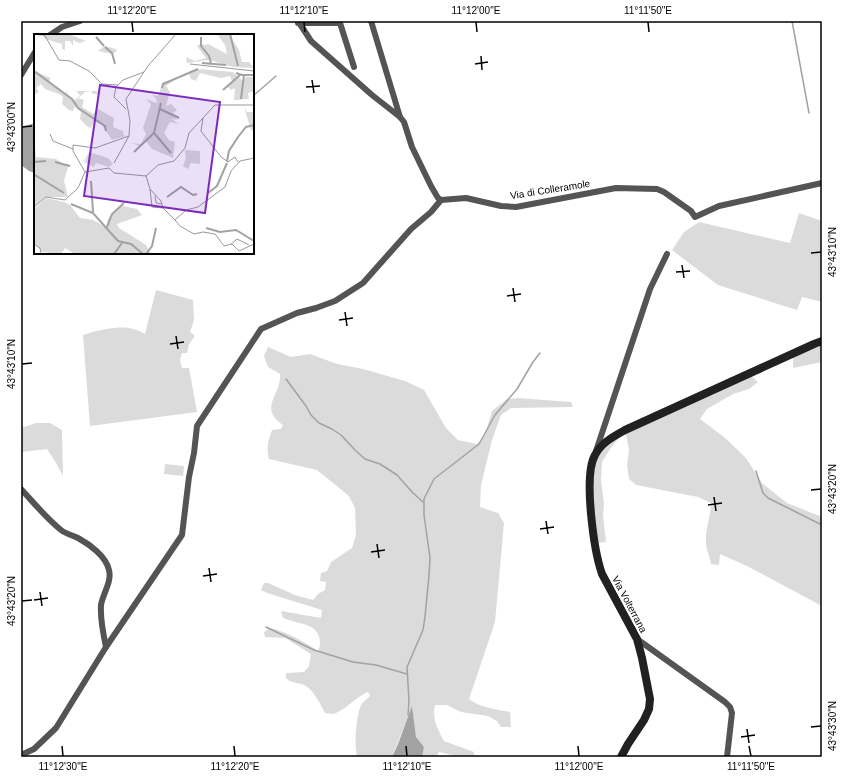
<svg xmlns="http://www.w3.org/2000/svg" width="843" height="778" font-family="Helvetica,sans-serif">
  <rect width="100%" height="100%" fill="#fff"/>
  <g fill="#dbdbdb">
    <path d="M 799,213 L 822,221 L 822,302 L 802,297 L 797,310 L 718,285 L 672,250 L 684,232 L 699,222 L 790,243 Z"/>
    <path d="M 156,290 L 193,300 L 194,320 L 190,332 L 195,336 L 189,344 L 187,353 L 182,353 L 180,360 L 182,368 L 189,368 L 197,412 L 90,426 L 83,335 C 102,329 127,322 145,334 Z"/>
    <path d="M 822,341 L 822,362 L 793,368 L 793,353 Z"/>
    <path d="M 268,347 L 291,357 L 310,354 L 337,364 L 363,369 L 405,381 L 424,390 L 446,428 L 458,440 L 477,444 L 485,435 L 492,411 L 507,399 L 517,398 L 571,402 L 573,407 L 511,408 L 501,415 L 492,440 L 481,485 L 480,507 L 498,513 L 504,523 L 495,622 L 469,699 C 481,708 495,709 510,712 L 511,727 L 501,727 L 497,721 L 488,716 L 461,712 L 447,705 L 435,705 C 432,719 437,728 444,741 L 474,752 L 474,757 L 461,757 L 439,752 L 436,757 L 422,757 L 424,747 L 416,737 L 412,707 L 392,757 L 357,757 C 354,746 356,716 361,705 C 363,702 367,699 370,696 L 368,692 C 357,696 342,713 332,714 C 330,714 328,713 325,713 C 321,705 314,691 306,686 C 300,682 291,684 286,678 L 286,673 L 304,672 L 309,666 L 311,654 L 285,638 L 265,637 L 264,632 L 270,628 C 287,632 303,641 318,651 C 322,644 320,633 313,628 C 307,624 290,621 283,618 L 281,611 L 321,618 L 322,610 L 267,593 L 261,590 L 264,583 L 268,583 L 295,595 L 313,600 L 318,594 L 325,590 L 326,582 L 320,581 L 321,573 L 327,571 L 331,562 L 352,548 L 356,535 L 355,508 L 349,496 L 317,470 L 269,459 C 266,448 268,441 272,430 L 281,429 L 283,425 C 257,407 282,395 280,374 L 268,367 L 264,356 Z"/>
    <path d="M 749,374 L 758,382 L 749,389 L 733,394 L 707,409 L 700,419 L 724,437 L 746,458 L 762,483 L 787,503 L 822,517 L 822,606 L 747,566 L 720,554 L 719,565 L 711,564 C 710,556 706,550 706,542 C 705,529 711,516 711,503 L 698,497 L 636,485 L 629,479 L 627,465 L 629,450 L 625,430 L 610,449 L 602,462 L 601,480 L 604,504 L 603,515 L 606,542 L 594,543 L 590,504 L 590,478 L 591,465 L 595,454 L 603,444 L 625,430 Z"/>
    <path d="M 36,423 L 50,423 L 62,430 L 63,476 L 55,461 L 47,449 L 21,452 L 21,428 Z"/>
    <path d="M 165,464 L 184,466 L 183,476 L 164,474 Z"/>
  </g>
  <g fill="#a2a2a2">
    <path d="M 35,123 L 35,173 L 29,171 L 21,165 L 21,127 Z"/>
    <path d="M 412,706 L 416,737 L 424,747 L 422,757 L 392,757 L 398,744 Z"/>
  </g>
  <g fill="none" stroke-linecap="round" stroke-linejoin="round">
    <g stroke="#a2a2a2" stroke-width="1.5">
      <path d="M 792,21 L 809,113"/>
      <path d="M 253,96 L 276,76"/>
      <path d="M 286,379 L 306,406 L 311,415 L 319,423 L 332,429 L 341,435 L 355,450 L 365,459 L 380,464 L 397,475 L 413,493 L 423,502"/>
      <path d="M 756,471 L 763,493 L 768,498 L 822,525"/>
      <path d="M 266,627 L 314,650 L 353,662 L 376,665 L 407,674"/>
      <path d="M 408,715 L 409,701 L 407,667 L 423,630 L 425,617 L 429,575 L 430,558 L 424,515 L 424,499 L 434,479 L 479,444 L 495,415 L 517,389 L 533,362 L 540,353"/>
    </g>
    <g stroke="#545454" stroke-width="6">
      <path d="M 298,21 L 311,41 L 372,95 L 400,117 L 404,122 L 412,147 L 431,186 L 438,198 L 441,200 L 466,198 L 501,206 L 516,207 L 616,188 L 657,189 L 664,192 L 691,211 L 695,217 L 719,206 L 822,183"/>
      <path d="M 371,21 L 400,117"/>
      <path d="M 298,23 L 340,23 L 354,67"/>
      <path d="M 50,35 L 62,27 L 80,21"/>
      <path d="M 21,75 L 35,52"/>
      <path d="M 596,451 L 650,289 L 667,254"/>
      <path d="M 21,489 C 34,503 46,518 61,530 C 66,534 72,535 78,538 C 89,544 106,556 109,570 C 112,582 103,593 101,605 C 100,619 103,633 106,647"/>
      <path d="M 637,639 L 725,702 L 730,707 L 732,713 L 727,757"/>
      <path d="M 21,755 L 34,749 L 56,728 L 106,647 L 182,535 L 189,477 L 194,453 L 197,426 L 261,329 L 297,313 L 316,308 L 335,301 L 363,283 L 411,229 L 431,212 L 441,200"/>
    </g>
    <path stroke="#212121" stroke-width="8" d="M 621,757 L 628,744 L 644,720 L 649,709 L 650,699 L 642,658 L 637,639 L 602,574 C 594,551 583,476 595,455 C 601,443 614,436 625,430 L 814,344 L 822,341"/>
  </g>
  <path fill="none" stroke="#000" stroke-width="1.5" d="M 132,22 L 133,32M 304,22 L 305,32M 476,22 L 477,32M 648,22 L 649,32M 481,56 L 482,70M 475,64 L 488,62M 312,80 L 314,93M 306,87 L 320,86M 22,127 L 32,126M 811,253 L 821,252M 682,265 L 684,278M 676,272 L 690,271M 513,288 L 515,302M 507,296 L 521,294M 345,312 L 347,326M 339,320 L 353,318M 176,336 L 178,349M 170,344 L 184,342M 22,364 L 32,363M 811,490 L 821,489M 714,497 L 716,511M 708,505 L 722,503M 546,521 L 548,534M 540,529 L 554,527M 377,544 L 379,558M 371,552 L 385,550M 209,568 L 211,582M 203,576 L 217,574M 40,592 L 42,606M 34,600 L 48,598M 22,601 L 32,600M 811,727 L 821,726M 747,729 L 749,743M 741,737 L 755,735M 62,746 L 63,756M 234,746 L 235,756M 406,746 L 407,756M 578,746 L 579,756M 749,746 L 751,756"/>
  <g text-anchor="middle" stroke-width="4" stroke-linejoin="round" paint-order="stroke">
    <g font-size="10" fill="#000" stroke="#fff">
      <text transform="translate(550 189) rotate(-9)" y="4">Via di Colleramole</text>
      <text transform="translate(630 604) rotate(62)" y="4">Via Volterrana</text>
    </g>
  </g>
  <g transform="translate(34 34)">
    <rect width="220" height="220" fill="#fff"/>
    <path d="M 6,0 L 35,0 L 52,7 L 45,9 L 39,6 L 39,12 L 36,7 L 31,7 L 31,16 L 28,15 L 28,10 L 11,5 L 10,1 L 3,3 ZM 183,0 L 195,0 L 205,16 L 208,28 L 215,28 L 220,34 L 199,33 L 175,26 L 153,29 L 152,23 L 161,27 L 172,24 L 163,12 L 167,9 L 171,11 L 174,10 L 193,20 L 191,11 ZM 71,12 L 82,15 L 83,17 L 78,20 L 64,17 ZM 166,35 L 199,38 L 209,47 L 212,43 L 220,43 L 220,57 L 214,59 L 215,65 L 200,66 L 201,54 L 197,56 L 193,52 L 198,47 L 196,42 L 187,44 L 166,39 L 162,47 L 157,45 L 154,38 ZM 0,37 L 19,45 L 16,44 L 16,48 L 31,60 L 34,56 L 32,61 L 40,67 L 46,61 L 42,57 L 63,57 L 64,60 L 59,60 L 57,57 L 51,58 L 44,64 L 50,66 L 48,73 L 59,80 L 64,75 L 80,84 L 79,93 L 89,97 L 90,102 L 95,101 L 78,106 L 68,91 L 60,87 L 57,94 L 54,93 L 46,85 L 47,78 L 41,72 L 39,77 L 35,76 L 28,70 L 29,63 L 25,60 L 11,55 L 7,50 L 2,54 L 5,58 L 0,61 ZM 140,46 L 132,52 L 136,58 L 132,72 L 137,70 L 143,76 L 139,79 L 146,83 L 138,80 L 143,86 L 137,85 L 145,90 L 136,88 L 130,99 L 135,106 L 141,108 L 139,124 L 118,115 L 111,106 L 106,112 L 97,109 L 107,110 L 112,100 L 109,94 L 117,70 L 112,65 L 123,69 L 122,64 L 118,61 L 124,62 L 129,48 ZM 210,73 L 213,78 L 220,78 L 220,97 L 217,96 ZM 0,103 L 2,123 L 22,125 L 34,133 L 30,147 L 34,163 L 12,163 L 0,173 ZM 151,116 L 166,117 L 166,130 L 157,129 L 154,135 L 149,132 L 152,124 ZM 55,118 L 74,124 L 79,130 L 75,133 L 62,129 L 60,133 L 50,128 ZM 12,164 L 30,168 L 36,171 L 46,184 L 59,186 L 72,193 L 74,185 L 84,174 L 89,172 L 103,175 L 108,181 L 83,190 L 85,194 L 112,211 L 117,220 L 41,220 L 31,214 L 27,220 L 8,218 L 0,209 L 0,175 Z" fill="#dbdbdb"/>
    <path fill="none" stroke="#a2a2a2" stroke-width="2" d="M 196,0 L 204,32M 62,3 L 70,12M 167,3 L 167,12 L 175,22 L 177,29M 71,13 L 78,19 L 81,30M 168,29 L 192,31M 0,37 L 38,65 L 44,74 L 71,92 L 72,97M 202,39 L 208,41 L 220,41M 128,54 L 129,50 L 164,35M 189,56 L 206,41M 207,65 L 210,41M 126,75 L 145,84M 120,99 L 137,119M 100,118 L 120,99 L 127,69M 193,127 L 195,117 L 204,103 L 212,93 L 220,91M 0,128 L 12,127M 21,128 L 36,132M 1,141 L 30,159M 57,147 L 59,178M 174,159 L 183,152 L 193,129M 133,163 L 147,153 L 159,161 L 163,160M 37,170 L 59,179 L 84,207 L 97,210 L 109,220M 73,193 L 78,180 L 90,169M 172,194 L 186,198 L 202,196 L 220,207M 80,220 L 88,209M 112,220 L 118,212 L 122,194"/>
    <path fill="none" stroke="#999" stroke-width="1" d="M 6,0 L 11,2 L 25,26 L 36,27 L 55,37 L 68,50 L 84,51M 156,30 L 220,37M 92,75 L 80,63 L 82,53 L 89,46 L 110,38M 169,84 L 167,97 L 187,123 L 194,128 L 201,123 L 204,128M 16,100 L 19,107 L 39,115M 80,129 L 95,102M 51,138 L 75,134 L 80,139 L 112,142M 112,142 L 116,155 L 127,167 L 129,174 L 141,186 L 152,176 L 164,173 L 191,153 L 197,137 L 206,127 L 220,124M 112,142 L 124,131 L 140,127 L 151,114 L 155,99 L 181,71 L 220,71M 116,155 L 118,173 L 129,174M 121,162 L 122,169 L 128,170M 0,173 L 12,163 L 31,166 L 44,154 L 51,138 L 39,117 L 39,111 L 61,114 L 95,102 L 96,87 L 92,65 L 114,32 L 142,0M 141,186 L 146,192 L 160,200 L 169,198 L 181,200 L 190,212 L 198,210 L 205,217 L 220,210M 0,210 L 6,214 L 7,220M 197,210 L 203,205 L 215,211"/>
    <path fill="#7b2cbf" fill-opacity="0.15" stroke="#7b2cbf" stroke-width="2" d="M 66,51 L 186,68 L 171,179 L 50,162 Z"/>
    <rect width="220" height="220" fill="none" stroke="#000" stroke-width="2"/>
  </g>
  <rect width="843" height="778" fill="none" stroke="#ffffff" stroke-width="44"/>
  <rect x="22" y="22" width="799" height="734" fill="none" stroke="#000" stroke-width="1.5"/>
  <g font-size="10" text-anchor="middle" fill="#000">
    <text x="132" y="14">11°12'20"E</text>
    <text x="304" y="14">11°12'10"E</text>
    <text x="476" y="14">11°12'00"E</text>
    <text x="648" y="14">11°11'50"E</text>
    <text transform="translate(11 127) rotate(-90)" y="4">43°43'00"N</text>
    <text transform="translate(832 252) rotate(-90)" y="4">43°43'10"N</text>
    <text transform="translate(11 364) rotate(-90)" y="4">43°43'10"N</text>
    <text transform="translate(832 489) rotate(-90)" y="4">43°43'20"N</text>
    <text transform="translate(11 601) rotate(-90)" y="4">43°43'20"N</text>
    <text transform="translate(832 726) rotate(-90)" y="4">43°43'30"N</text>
    <text x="63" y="770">11°12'30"E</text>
    <text x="235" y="770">11°12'20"E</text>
    <text x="407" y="770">11°12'10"E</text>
    <text x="579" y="770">11°12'00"E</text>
    <text x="751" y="770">11°11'50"E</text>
  </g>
</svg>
